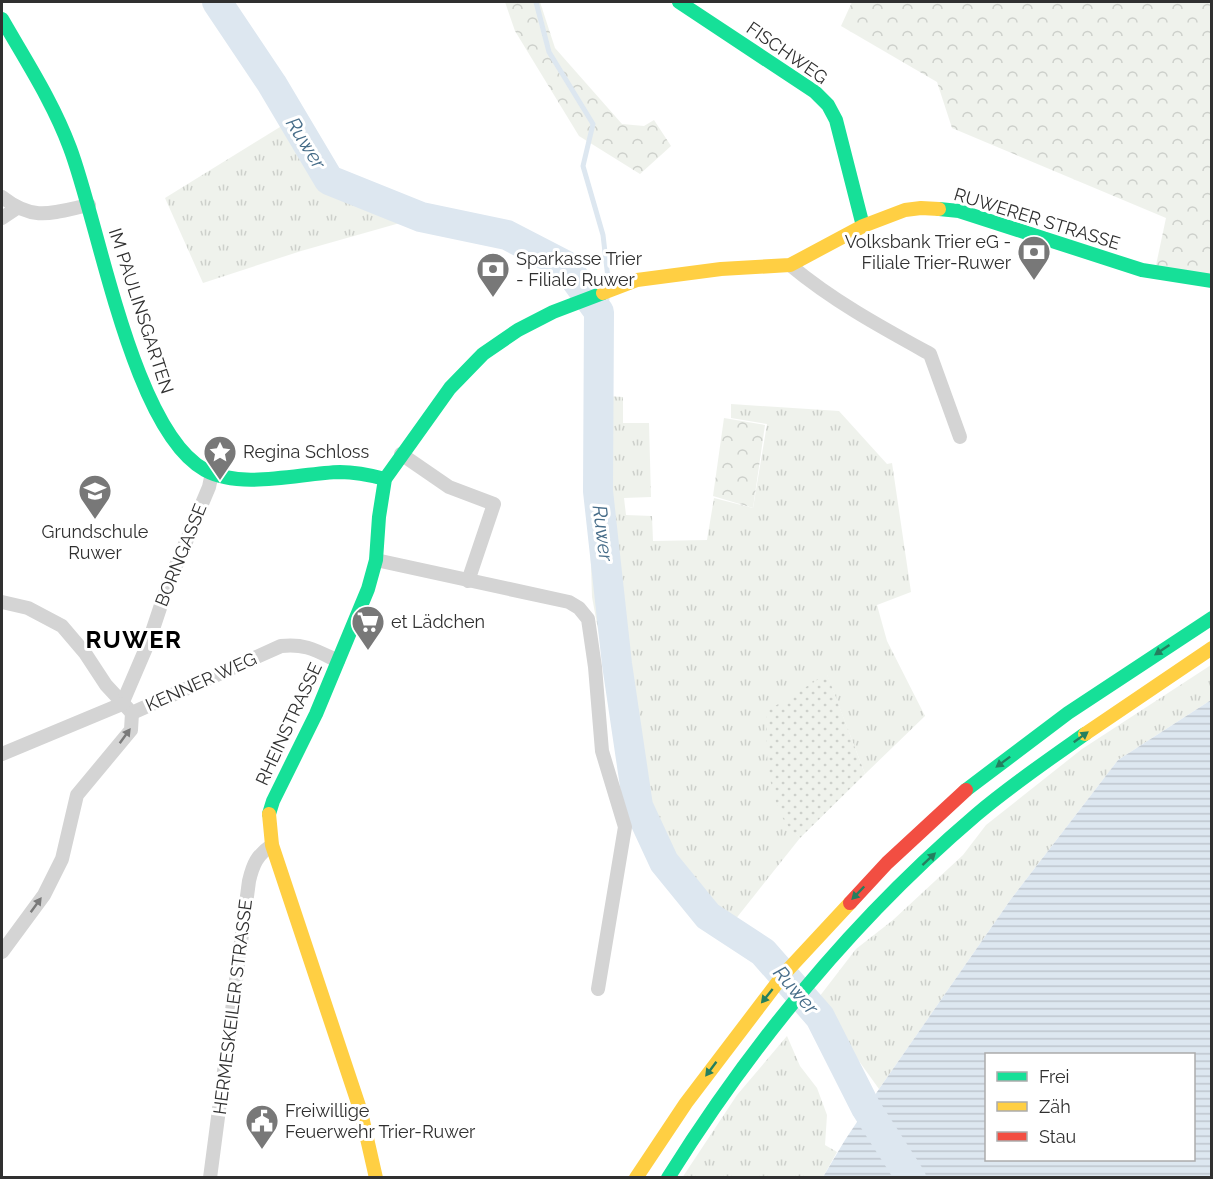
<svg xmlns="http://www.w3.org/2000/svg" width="1213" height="1179" font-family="Raleway,sans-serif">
  <defs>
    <pattern id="grass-tufts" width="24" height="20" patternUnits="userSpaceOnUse" patternTransform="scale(1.5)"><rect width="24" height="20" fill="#eff2ec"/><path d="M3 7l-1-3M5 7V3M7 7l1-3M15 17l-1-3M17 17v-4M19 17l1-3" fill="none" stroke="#cdd0cb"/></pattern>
    <pattern id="forest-crowns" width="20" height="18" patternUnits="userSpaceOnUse" patternTransform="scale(1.5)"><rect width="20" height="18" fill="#eff2ec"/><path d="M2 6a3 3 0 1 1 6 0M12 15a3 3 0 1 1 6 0" fill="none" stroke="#cdd0cb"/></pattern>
    <pattern id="garden-dots" width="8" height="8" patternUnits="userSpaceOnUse" patternTransform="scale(1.5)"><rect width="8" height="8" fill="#eff2ec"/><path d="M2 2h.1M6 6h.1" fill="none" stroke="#cdd0cb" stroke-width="1.8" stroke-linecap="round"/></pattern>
    <pattern id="water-rules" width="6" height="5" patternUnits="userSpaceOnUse" patternTransform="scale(1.5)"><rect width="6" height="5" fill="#dde7f0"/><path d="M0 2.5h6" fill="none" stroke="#bec6ce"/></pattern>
  </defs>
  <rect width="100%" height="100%" fill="#fff"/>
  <g fill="url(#grass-tufts)">
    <path d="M 293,119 L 329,180 L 421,217 L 301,251 L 203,283 L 165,198 Z"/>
    <path d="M 590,395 L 623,397 L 623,423 L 649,423 L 651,497 L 624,498 L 626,515 L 652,516 L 653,541 L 707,540 L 714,498 L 753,508 L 767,424 L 731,418 L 731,404 L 839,411 L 887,464 L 892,463 L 911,592 L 877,605 L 887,641 L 925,716 L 865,774 L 827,675 L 787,825 L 800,838 L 723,935 L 686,907 L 657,867 L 633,809 L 618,761 L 607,677 L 592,597 L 589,509 Z"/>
    <path d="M 1211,665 L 1211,700 L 1118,760 L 1011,899 L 879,1089 L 816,1001 L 856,949 L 893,920 L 963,855 L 986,825 L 1082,749 Z"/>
    <path d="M 787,1036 L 800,1066 L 817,1088 L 827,1115 L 825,1145 L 837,1152 L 823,1177 L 682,1178 L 737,1095 Z"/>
  </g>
  <g fill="url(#forest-crowns)">
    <path d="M 505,2 L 540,2 L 555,48 L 622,124 L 644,126 L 654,120 L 671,146 L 640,174 L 579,136 L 515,31 Z"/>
    <path d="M 852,2 L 1211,2 L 1211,278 L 1155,270 L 1166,218 L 952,128 L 937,82 L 841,26 Z"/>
    <path d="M 724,418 L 765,425 L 753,508 L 713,496 Z"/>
  </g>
  <path fill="url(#garden-dots)" d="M 827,674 L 865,774 L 800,838 C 796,834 790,830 787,825 C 767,795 765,746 767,711 Z"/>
  <path fill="url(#water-rules)" fill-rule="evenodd" d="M 1211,700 L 1211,1177 L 823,1177 L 845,1140 L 879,1089 L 1011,899 L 1118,760 ZM 986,1054 L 1194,1054 L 1194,1160 L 986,1160 Z"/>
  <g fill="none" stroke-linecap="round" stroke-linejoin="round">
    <g stroke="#dde7f0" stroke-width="5">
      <path d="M 536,2 L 549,52 L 593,124 L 583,166 L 603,235 L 609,287"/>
      <path d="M 599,312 L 607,299"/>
    </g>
    <path stroke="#dde7f0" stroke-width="30" d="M 217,2 L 272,84 L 329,180 L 421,217 L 507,235 L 565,265 L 599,312 L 598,491 L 617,664 L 638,806 L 664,862 L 708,916 L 763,952 L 820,1017 L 866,1108 L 911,1178"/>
    <g stroke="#d4d4d4" stroke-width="14">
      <path d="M 2,197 C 34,222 52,213 89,205"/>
      <path d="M 2,218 L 17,208"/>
      <path d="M 790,265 C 833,301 881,327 930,354 L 960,437"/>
      <path d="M 401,454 L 449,487 L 494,504 L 468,581"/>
      <path d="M 376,560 L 569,602 L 579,608 L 588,619 L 595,667 L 602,751 L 625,827 L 598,989"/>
      <path d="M 2,602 L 28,608 L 62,626 L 85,653 L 106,685 L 132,713 L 281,646 C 305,643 317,651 338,661"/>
      <path d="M 122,704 L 149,641 L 167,587 L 209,487 L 212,473"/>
      <path d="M 2,754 L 122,704"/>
      <path d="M 2,952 L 44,895 L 62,859 L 77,795 L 131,730 L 132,713"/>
      <path d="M 210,1178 L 249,881 C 253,864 257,855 272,845"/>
    </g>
    <g stroke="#16e098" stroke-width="14">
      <path d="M 679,2 L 815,92 L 828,105 L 836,120 L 863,226"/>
      <path d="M 2,19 C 26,61 53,102 70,148 C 99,224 133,431 205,470 C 242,490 300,473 340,472 C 356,472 370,475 385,479"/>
      <path d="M 939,209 L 959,211 L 1142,270 L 1212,281"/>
      <path d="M 966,790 L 1068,713 L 1212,618"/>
      <path d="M 269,814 L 273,801 L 316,714 L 368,589 L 376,560 L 379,517 L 385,479 L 450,388 L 483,354 L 518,330 L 553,312 L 603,293"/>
      <path d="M 668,1178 C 752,1044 855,918 976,815 C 1010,786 1048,760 1085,734"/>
    </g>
    <g stroke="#ffcf43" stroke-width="14">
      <path d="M 603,293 L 637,280 L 721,269 L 790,265 L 863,226 L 905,210 L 921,208 L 939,209"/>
      <path d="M 1085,734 L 1212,648"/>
      <path d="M 269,814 L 272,845 L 361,1112 L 376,1178"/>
      <path d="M 636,1178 L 686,1103 L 784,974 L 850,903"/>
    </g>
    <path stroke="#f24e42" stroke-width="14" d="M 850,903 L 887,863 L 966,790"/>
  </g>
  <defs><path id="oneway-solid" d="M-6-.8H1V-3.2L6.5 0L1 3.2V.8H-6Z" transform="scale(1.5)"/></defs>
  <g fill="#247f5f">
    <use href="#oneway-solid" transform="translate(1162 650) rotate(146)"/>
    <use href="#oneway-solid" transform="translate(1081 737) rotate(-36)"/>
    <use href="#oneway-solid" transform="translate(1003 762) rotate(143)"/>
    <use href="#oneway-solid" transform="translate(929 859) rotate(-43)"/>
    <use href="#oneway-solid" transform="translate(858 893) rotate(134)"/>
    <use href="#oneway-solid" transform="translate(767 996) rotate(129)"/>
    <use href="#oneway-solid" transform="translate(711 1069) rotate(127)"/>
  </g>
  <g fill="#7a7a7a">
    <use href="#oneway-solid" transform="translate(125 736) rotate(-54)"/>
    <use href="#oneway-solid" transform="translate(36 905) rotate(-54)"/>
  </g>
  <defs>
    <symbol id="bank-pin" viewBox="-11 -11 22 30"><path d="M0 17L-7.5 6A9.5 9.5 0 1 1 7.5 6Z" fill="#787878" stroke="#fff"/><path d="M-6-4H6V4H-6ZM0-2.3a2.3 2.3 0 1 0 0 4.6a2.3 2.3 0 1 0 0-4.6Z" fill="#fff"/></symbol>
    <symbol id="sight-pin" viewBox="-11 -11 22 30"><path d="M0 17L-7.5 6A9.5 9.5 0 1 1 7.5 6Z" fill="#787878" stroke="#fff"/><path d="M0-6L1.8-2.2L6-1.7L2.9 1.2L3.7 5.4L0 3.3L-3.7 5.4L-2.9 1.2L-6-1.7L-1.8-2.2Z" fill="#fff"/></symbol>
    <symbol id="school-pin" viewBox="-11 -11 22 30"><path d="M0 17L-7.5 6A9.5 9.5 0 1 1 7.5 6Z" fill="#787878" stroke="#fff"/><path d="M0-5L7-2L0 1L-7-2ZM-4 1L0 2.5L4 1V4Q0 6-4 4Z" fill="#fff"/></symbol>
    <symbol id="supermarket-pin" viewBox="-11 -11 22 30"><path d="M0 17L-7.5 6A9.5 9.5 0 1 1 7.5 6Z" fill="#787878" stroke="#fff"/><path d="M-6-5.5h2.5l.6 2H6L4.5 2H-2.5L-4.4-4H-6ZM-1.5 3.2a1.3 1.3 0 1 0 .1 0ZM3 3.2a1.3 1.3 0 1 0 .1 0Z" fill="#fff"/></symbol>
    <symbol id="civic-pin" viewBox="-11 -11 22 30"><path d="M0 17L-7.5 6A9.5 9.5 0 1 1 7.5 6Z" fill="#787878" stroke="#fff"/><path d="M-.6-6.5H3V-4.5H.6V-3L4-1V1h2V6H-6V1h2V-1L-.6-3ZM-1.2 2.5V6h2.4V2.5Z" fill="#fff"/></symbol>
  </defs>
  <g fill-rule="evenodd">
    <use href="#bank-pin" x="1015" y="233" width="38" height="52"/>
    <use href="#bank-pin" x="474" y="250" width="38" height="52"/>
    <use href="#sight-pin" x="201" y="433" width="38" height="52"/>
    <use href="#school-pin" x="76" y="472" width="38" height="52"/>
    <use href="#supermarket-pin" x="349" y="603" width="38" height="52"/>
    <use href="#civic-pin" x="243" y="1102" width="38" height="52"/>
  </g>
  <g text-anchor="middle" stroke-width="6" stroke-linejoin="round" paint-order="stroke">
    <g font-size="18" fill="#303030" stroke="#fff">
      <text transform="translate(787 53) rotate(35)" y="6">FISCHWEG</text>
      <text transform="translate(1037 219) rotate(17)" y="6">RUWERER STRASSE</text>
      <text transform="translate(141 311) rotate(72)" y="6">IM PAULINSGARTEN</text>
      <text transform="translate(181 555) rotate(-68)" y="6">BORNGASSE</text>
      <text transform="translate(201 682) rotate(-24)" y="6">KENNER WEG</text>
      <text transform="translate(289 724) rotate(-65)" y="6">RHEINSTRASSE</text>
      <text transform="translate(233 1007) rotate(-83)" y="6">HERMESKEILER STRASSE</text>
    </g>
    <g font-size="18" fill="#303030" stroke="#fff" text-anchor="start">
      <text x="1011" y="248" text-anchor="end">Volksbank Trier eG -<tspan x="1011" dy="21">Filiale Trier-Ruwer</tspan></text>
      <text x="516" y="265">Sparkasse Trier<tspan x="516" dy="21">- Filiale Ruwer</tspan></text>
      <text x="243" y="458">Regina Schloss</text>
      <text x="95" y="538" text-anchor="middle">Grundschule<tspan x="95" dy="21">Ruwer</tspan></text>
      <text x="391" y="628">et Lädchen</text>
      <text x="285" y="1117">Freiwillige<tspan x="285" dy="21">Feuerwehr Trier-Ruwer</tspan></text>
    </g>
    <g font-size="20" font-style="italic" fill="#476d89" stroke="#fff">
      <text transform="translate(306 143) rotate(58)" y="7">Ruwer</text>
      <text transform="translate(603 533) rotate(83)" y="7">Ruwer</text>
      <text transform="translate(796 990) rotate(49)" y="7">Ruwer</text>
    </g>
    <g font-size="24" font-weight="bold" letter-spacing="1.5" fill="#000" stroke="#fff">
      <text x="134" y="648">RUWER</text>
    </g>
  </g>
  <rect width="1213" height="1179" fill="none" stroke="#303030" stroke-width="6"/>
  <rect x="985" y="1053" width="210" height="108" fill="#ffffff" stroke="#acacac" stroke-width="1.5"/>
  <rect x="997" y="1072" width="30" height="9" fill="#16e098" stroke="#acacac" stroke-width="1.5"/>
  <text x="1039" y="1083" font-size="18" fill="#303030">Frei</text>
  <rect x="997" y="1102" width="30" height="9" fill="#ffcf43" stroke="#acacac" stroke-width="1.5"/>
  <text x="1039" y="1113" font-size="18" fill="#303030">Zäh</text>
  <rect x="997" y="1132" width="30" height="9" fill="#f24e42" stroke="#acacac" stroke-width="1.5"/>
  <text x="1039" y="1143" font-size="18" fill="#303030">Stau</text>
</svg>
